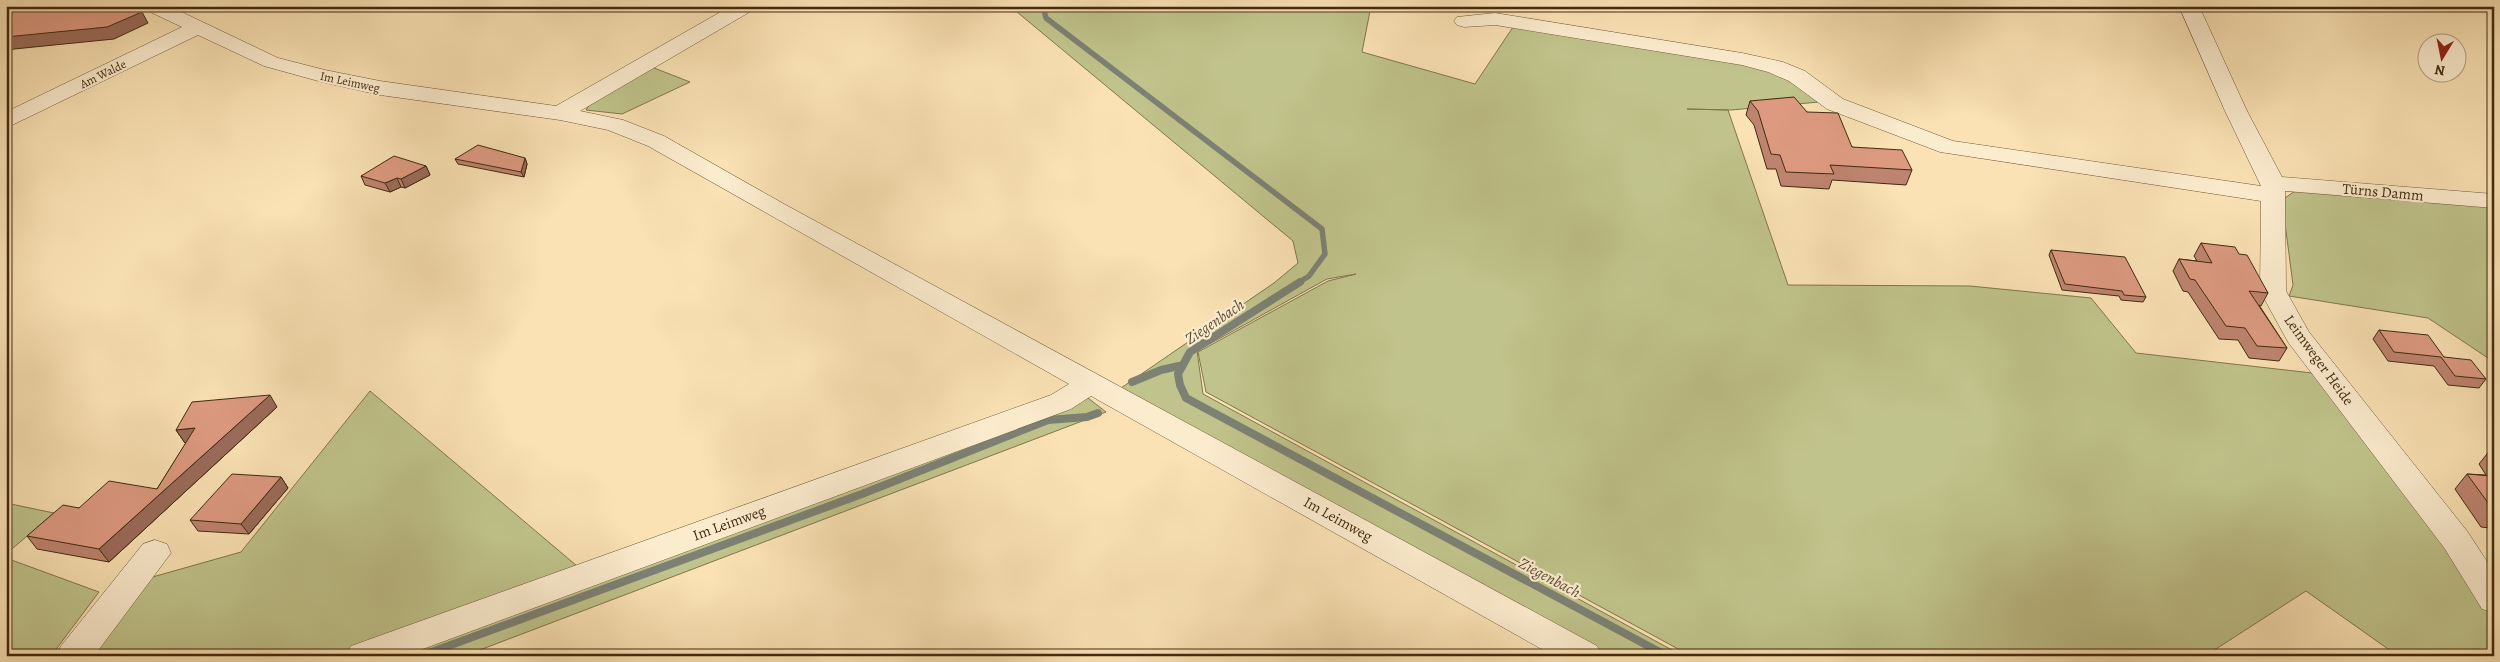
<svg xmlns="http://www.w3.org/2000/svg" width="2500" height="662" font-family="Alegreya,serif">
  <rect width="100%" height="100%" fill="#fae2b4"/>
  <filter id="stains"><feTurbulence type="fractalNoise" baseFrequency=".004" numOctaves="4"/><feColorMatrix values="0 0 0 0 .2 0 0 0 0 .09 0 0 0 0 .02 0 0 0 .5 -.17"/></filter>
  <radialGradient id="worn" r=".72"><stop offset=".6" stop-color="#630" stop-opacity="0"/><stop offset="1" stop-color="#630" stop-opacity=".3"/></radialGradient>
  <g fill="#c0c38b" stroke="#81764d">
    <path d="M 971,6 L 1010,6 L 1017,12 L 1048,6 L 1371,6 L 1362,52 L 1475,84 L 1513,27 L 1745,64 L 1791,79 L 1819,102 L 1731,110 L 1687,109 L 1728,110 L 1788,285 L 1970,286 L 2091,298 L 2136,353 L 2312,373 L 2443,531 L 2490,611 L 2494,656 L 2398,656 L 2306,591 L 2205,656 L 1691,656 L 1206,392 L 1198,352 L 1328,281 L 1356,274 L 1327,279 L 1197,351 L 1203,394 L 1683,656 L 1608,656 L 1121,388 L 1274,283 L 1298,263 L 1293,241 L 1017,12 Z"/>
    <path d="M 649,66 L 690,82 L 622,114 L 586,110 L 595,97 Z"/>
    <path d="M 2295,191 L 2494,206 L 2494,362 L 2428,318 L 2289,296 L 2293,285 L 2282,200 Z"/>
    <path d="M 370,391 L 577,566 L 336,656 L 83,656 L 142,580 L 241,552 Z"/>
    <path d="M 1088,398 L 1106,412 L 464,656 L 394,656 Z"/>
    <path d="M 6,503 L 54,513 L 6,554 Z"/>
    <path d="M 6,558 L 99,592 L 51,656 L 6,656 Z"/>
  </g>
  <g fill="none" stroke-linecap="round" stroke-linejoin="round">
    <path stroke="#7c8174" stroke-width="5.5" d="M 1043,6 L 1046,18 L 1322,229 L 1325,254 L 1309,276 L 1298,283"/>
    <g stroke="#7c8174" stroke-width="8">
      <path d="M 1300,282 L 1190,352 L 1178,374 L 1180,385 L 1186,398 L 1667,656"/>
      <path d="M 1132,382 L 1161,370 L 1179,366"/>
      <path d="M 421,656 L 862,494 L 1048,420 L 1087,417 L 1098,413"/>
    </g>
    <defs>
      <g id="minor">
        <path d="M 143,6 L 169,6 L 278,58 L 325,70 L 380,81 L 556,106 L 731,6 L 756,6 L 753,10 L 580,111 L 623,120 L 664,136 L 784,204 L 1597,646 L 1602,656 L 1554,656 L 1091,396 L 1071,409 L 404,656 L 346,656 L 351,646 L 1051,395 L 1069,384 L 648,146 L 608,130 L 560,120 L 380,95 L 322,82 L 264,66 L 198,35 L 6,128 L 6,112 L 182,27 L 146,10 Z"/>
        <path d="M 2179,6 L 2199,6 L 2247,111 L 2282,177 L 2494,194 L 2494,208 L 2285,191 L 2286,291 L 2309,332 L 2467,531 L 2494,572 L 2494,613 L 2482,609 L 2445,549 L 2288,342 L 2260,291 L 2261,201 L 1940,152 L 1827,109 L 1789,81 L 1768,72 L 1742,65 L 1495,25 L 1464,27 L 1457,25 L 1454,21 L 1457,17 L 1495,13 L 1742,53 L 1783,62 L 1805,71 L 1843,99 L 1953,141 L 2261,186 L 2225,111 Z"/>
        <path d="M 155,540 L 167,544 L 171,553 L 94,656 L 56,656 L 61,646 L 143,544 Z"/>
      </g>
    </defs>
    <use href="#minor" stroke="#705838" stroke-width="1"/>
    <use href="#minor" fill="#fcecce" fill-rule="evenodd"/>
  </g>
  <g fill="#be846f" stroke="#422a0f">
    <path d="M 1750,101 L 1807,112 L 1852,147 L 1912,170 L 1906,185 L 1832,180 L 1829,189 L 1781,186 L 1776,169 L 1767,169 L 1754,125 L 1746,115 Z"/>
    <path d="M 525,158 L 527,164 L 524,177 L 458,164 L 455,159 Z"/>
    <path d="M 426,166 L 430,175 L 405,188 L 401,187 L 390,192 L 365,185 L 361,176 Z"/>
    <path d="M 2201,243 L 2239,254 L 2268,293 L 2261,306 L 2259,305 L 2287,348 L 2279,361 L 2249,358 L 2238,340 L 2219,339 L 2188,292 L 2183,291 L 2173,271 L 2179,259 L 2197,261 L 2194,256 Z"/>
    <path d="M 2051,250 L 2146,297 L 2143,302 L 2121,300 L 2119,296 L 2062,290 L 2049,255 Z"/>
    <path d="M 2379,330 L 2444,357 L 2486,379 L 2479,388 L 2448,385 L 2434,366 L 2388,361 L 2373,339 Z"/>
    <path d="M 277,407 L 109,562 L 37,549 L 27,536 L 79,508 L 157,489 L 186,443 L 185,443 L 176,430 Z"/>
    <path d="M 2491,449 L 2494,450 L 2494,533 L 2490,528 L 2481,527 L 2455,489 L 2467,474 L 2486,475 L 2479,464 Z"/>
    <path d="M 281,477 L 288,488 L 249,534 L 198,531 L 190,520 Z"/>
  </g>
  <g fill="#9b6c5a" stroke="#422a0f">
    <path d="M 142,12 L 148,23 L 114,39 L 14,49 L 6,52 L 6,37 Z"/>
    <path d="M 525,158 L 527,164 L 524,177 L 521,172 Z"/>
    <path d="M 426,166 L 430,175 L 405,188 L 401,179 Z"/>
    <path d="M 397,178 L 401,187 L 390,192 L 385,183 Z"/>
    <path d="M 270,395 L 277,407 L 109,562 L 99,549 Z"/>
    <path d="M 195,428 L 203,441 L 185,443 L 176,430 Z"/>
    <path d="M 281,477 L 288,488 L 249,534 L 241,524 Z"/>
  </g>
  <g fill="#dd9a81" stroke="#422a0f">
    <path d="M 6,6 L 124,6 L 142,12 L 107,27 L 6,37 Z"/>
    <path d="M 1794,97 L 1807,112 L 1838,113 L 1852,147 L 1902,150 L 1912,170 L 1830,165 L 1834,174 L 1786,172 L 1780,155 L 1771,154 L 1758,111 L 1750,101 Z"/>
    <path d="M 478,145 L 525,158 L 521,172 L 455,159 Z"/>
    <path d="M 394,156 L 426,166 L 401,179 L 397,178 L 385,183 L 361,176 Z"/>
    <path d="M 2201,243 L 2235,247 L 2239,254 L 2247,255 L 2268,293 L 2249,291 L 2287,348 L 2257,346 L 2245,328 L 2226,326 L 2195,280 L 2190,279 L 2179,259 L 2212,263 Z"/>
    <path d="M 2051,250 L 2125,257 L 2146,297 L 2124,295 L 2122,291 L 2065,284 Z"/>
    <path d="M 2379,330 L 2428,335 L 2444,357 L 2471,360 L 2486,379 L 2455,376 L 2441,357 L 2394,352 Z"/>
    <path d="M 270,395 L 99,549 L 27,536 L 63,505 L 79,508 L 109,481 L 157,489 L 195,428 L 176,430 L 192,402 Z"/>
    <path d="M 2488,473 L 2494,473 L 2494,511 L 2467,474 L 2491,476 Z"/>
    <path d="M 232,474 L 281,477 L 241,524 L 190,520 Z"/>
  </g>
  <g text-anchor="middle" stroke-width="4.5" stroke-linejoin="round" paint-order="stroke">
    <g font-size="12" fill="#422a0f" stroke="#fcecce">
      <text transform="translate(103 74) rotate(-26)" y="4">Am Walde</text>
      <text transform="translate(350 82) rotate(12)" y="4">Im Leimweg</text>
    </g>
    <g font-size="15" fill="#422a0f" stroke="#fcecce">
      <text transform="translate(2383 192) rotate(5)" y="5">Türns Damm</text>
      <text transform="translate(2319 360) rotate(54)" y="5">Leimweger Heide</text>
      <text transform="translate(1338 519) rotate(29)" y="5">Im Leimweg</text>
      <text transform="translate(729 523) rotate(-20)" y="5">Im Leimweg</text>
    </g>
    <g font-size="16" font-style="italic" fill="#5a4e39" stroke="#fcecce">
      <text transform="translate(1214 321) rotate(-34)" y="6">Ziegenbach</text>
      <text transform="translate(1550 577) rotate(28)" y="6">Ziegenbach</text>
    </g>
  </g>
  <rect width="2500" height="662" fill="none" stroke="#fae2b4" stroke-width="25"/>
  <rect x="8" y="8" width="2485" height="647" fill="none" stroke="#422a0f" stroke-width="2.5"/>
  <rect x="12" y="12" width="2475" height="637" fill="none" stroke="#422a0f"/>
  <g transform="translate(2442 58) rotate(190)"><circle r="24" fill="#fcecce" stroke="#b29e82"/>
  <path d="M0-4L9 19L0 12L-9 19Z" fill="#8f2418"/>
  <text y="-8" font-size="14" font-weight="bold" text-anchor="middle" fill="#422a0f">N</text>
  </g>
  <rect width="100%" height="100%" filter="url(#stains)"/>
  <rect width="100%" height="100%" fill="url(#worn)"/>
</svg>
